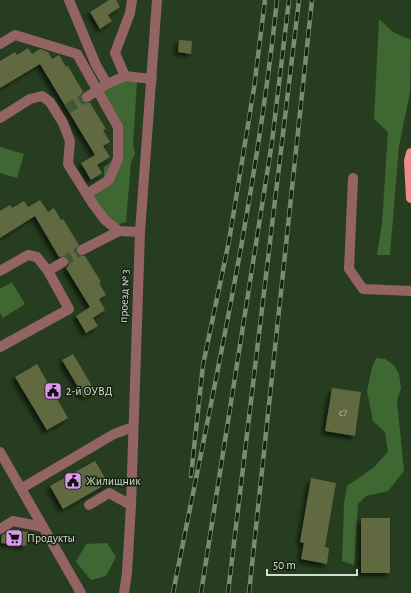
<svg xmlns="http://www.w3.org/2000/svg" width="411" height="593" font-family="'Alegreya Sans',sans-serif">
  <defs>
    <filter id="shadow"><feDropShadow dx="-3.5" dy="3.5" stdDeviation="2" flood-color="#0009"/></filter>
  </defs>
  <rect width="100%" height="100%" fill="#263e1f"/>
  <g fill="#3e6732">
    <path d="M 379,19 L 393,32 L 411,40 L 410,92 L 399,146 L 390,255 L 377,255 L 382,223 L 388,132 L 374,119 Z"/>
    <path d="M 120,81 L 137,81 L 133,144 L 135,154 L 131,162 L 126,222 L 112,226 L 87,194 L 104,179 L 104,167 L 110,163 L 115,154 L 118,136 L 100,95 Z"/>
    <path d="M 0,147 L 24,154 L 17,178 L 0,173 Z"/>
    <path d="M 12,282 L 25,304 L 3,318 L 0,313 L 0,289 Z"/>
    <path d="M 376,358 L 385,359 L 394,365 L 399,374 L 401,388 L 397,401 L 404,471 L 388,491 L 366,496 L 358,504 L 354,565 L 342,561 L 344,503 L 347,486 L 373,468 L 388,452 L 385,432 L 373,421 L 367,391 L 372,368 Z"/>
    <path d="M 107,543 L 116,557 L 106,576 L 91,580 L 76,562 L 86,544 Z"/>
  </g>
  <g fill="#606940" filter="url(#shadow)">
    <path d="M 109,0 L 116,0 L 120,7 L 108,15 L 112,21 L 100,29 L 90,12 Z"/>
    <path d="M 179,40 L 192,41 L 191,54 L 178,52 Z"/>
    <path d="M 28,48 L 32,54 L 40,49 L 48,52 L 52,59 L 59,55 L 66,67 L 68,66 L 83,92 L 81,94 L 81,100 L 84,103 L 90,103 L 106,129 L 103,130 L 110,142 L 103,146 L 110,157 L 97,165 L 102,173 L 91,180 L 81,163 L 95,155 L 40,64 L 0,88 L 0,61 L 15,52 L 17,55 Z"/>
    <path d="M 40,200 L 48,212 L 54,208 L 61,220 L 63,219 L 79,245 L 76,249 L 76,253 L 81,256 L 85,256 L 101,282 L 99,283 L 106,295 L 99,299 L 105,310 L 93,318 L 98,326 L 86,333 L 76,316 L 90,307 L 66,268 L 69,265 L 69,259 L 66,256 L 59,257 L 35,216 L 0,238 L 0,211 L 10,205 L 12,208 L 24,201 L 28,207 Z"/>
    <path d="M 73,354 L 95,391 L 84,397 L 62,360 Z"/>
    <path d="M 37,364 L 68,418 L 47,430 L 15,377 Z"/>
    <path d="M 332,388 L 361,392 L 355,436 L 325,431 Z"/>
    <path d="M 95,461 L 108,483 L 63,509 L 50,486 Z"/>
    <path d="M 311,478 L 336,483 L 325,547 L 329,548 L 327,564 L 301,559 L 304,543 L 300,542 Z"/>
    <rect x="361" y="518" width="29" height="55"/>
    <path d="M 11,530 L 28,532 L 26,546 L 1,543 L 2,535 Z"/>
  </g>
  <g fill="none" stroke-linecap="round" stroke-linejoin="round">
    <g stroke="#405639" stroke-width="10" stroke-dasharray="10 5" stroke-linecap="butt">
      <path d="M 67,109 L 87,97"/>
      <path d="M 63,262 L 82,250"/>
    </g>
    <g stroke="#946364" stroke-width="10">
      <path d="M 69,0 L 96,65 L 107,84"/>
      <path d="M 0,44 L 15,35 L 77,54 L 118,127 L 118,159 L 109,180 L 87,194"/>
      <path d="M 125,76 L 115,53 L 130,13 L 132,0"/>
      <path d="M 87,97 L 107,84 L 125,76 L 152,79"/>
      <path d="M 0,118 L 30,99 L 42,96 L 50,102 L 63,123 L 70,141 L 68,164 L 93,204 L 105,220 L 119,231 L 140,232"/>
      <path d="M 353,178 L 349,269 L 363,289 L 411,291"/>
      <path d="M 82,250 L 119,231"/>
      <path d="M 0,271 L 28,255 L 37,257 L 48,271 L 69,309 L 0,347"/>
      <path d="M 48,271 L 63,262"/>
      <path d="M 0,452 L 81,593"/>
      <path d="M 22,488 L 114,434 L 133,427"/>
      <path d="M 89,505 L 109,493 L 131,505"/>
      <path d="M 0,529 L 13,521 L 43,527"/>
      <path d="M 124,593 L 127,573 L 131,505 L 140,232 L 157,0"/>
    </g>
    <path stroke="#ef8c8e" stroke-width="10" d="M 411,153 L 409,161 L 411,198"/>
    <defs>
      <g id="rail">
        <path d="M 191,476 L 203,365 L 229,241 L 254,88 L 265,0"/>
        <path d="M 173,593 C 212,396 256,200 277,0"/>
        <path d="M 201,593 L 272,142 L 289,0"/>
        <path d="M 228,593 L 299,0"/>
        <path d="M 249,593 L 312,0"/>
      </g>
    </defs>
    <use href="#rail" stroke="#788c72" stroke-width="4.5"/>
    <use href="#rail" stroke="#172214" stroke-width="3" stroke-dasharray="9" stroke-linecap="butt"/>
  </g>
  <defs>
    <symbol id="civic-square" viewBox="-11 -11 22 22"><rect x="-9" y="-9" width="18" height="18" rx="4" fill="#de98f2" stroke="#172214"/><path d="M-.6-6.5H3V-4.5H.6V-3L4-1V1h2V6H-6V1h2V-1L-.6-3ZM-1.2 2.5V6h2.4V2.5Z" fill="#111"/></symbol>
    <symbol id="supermarket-square" viewBox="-11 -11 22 22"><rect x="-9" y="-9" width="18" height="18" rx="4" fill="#de98f2" stroke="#172214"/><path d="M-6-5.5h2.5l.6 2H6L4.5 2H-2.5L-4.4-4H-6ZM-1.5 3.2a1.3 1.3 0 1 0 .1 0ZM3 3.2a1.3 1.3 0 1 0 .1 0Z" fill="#111"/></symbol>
  </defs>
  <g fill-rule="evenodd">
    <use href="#civic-square" x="43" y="381" width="20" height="20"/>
    <use href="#civic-square" x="63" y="471" width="20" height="20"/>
    <use href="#supermarket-square" x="4" y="528" width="20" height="20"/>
  </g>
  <g text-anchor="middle" stroke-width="3" stroke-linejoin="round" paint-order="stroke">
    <g font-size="10" fill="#b4c2a9">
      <text x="343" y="416">с7</text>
    </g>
    <g font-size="12" fill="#d0dfcc" stroke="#172214">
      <text transform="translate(124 296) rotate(-88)" y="4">проезд № 3</text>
    </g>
    <g font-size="12" fill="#d0dfcc" stroke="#172214" text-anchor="start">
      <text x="66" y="395">2-й ОУВД</text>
      <text x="86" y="485">Жилищник</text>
      <text x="27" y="542">Продукты</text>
    </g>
  </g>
  <path d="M267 569v6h90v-6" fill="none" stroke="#d0dfcc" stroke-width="2"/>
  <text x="273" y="569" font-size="12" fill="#d0dfcc" stroke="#172214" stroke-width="3" paint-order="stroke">50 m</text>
</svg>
